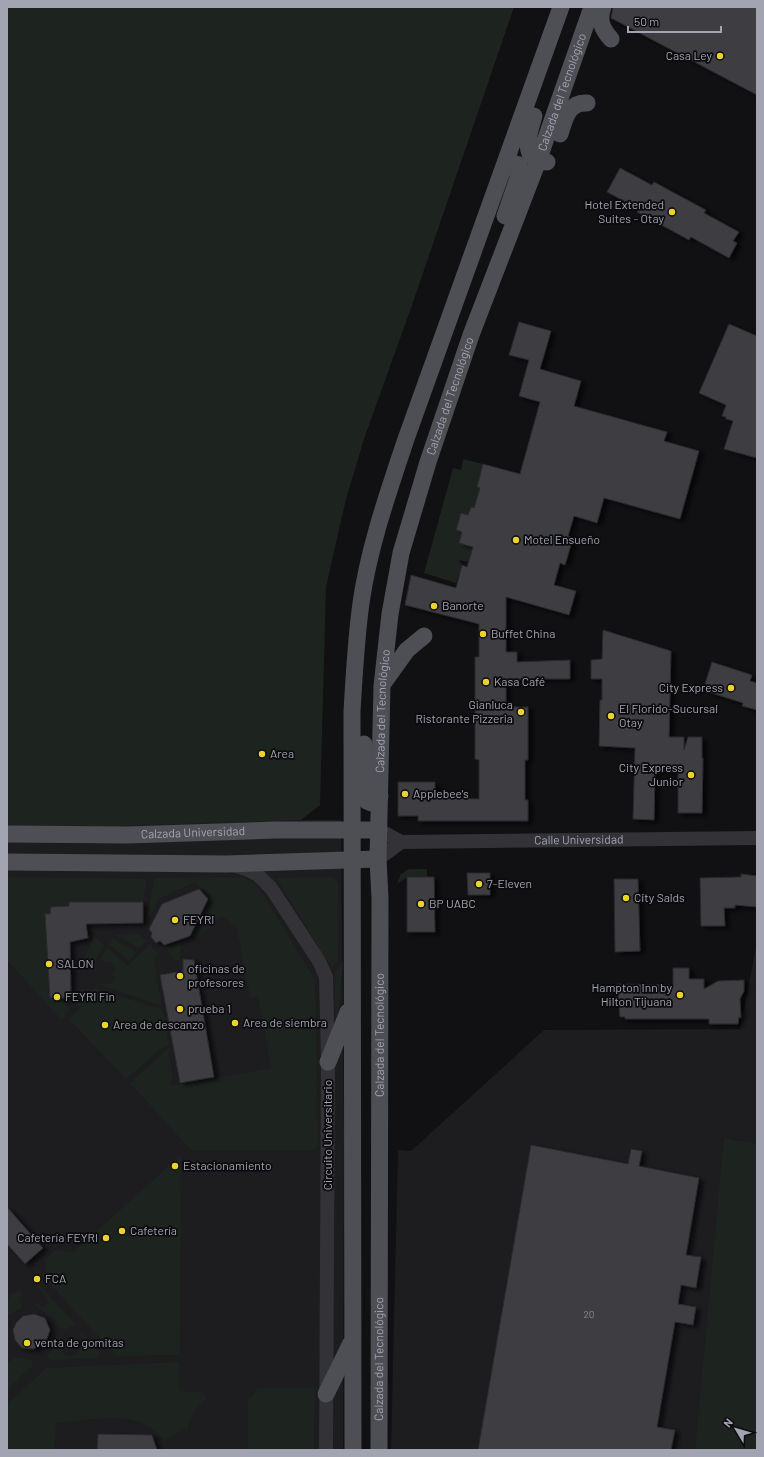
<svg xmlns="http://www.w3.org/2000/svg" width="764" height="1457" font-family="Barlow,sans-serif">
  <defs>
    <filter id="shadow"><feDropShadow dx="4.5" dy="2.5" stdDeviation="2" flood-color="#0009"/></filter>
  </defs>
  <rect width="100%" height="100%" fill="#111012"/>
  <g fill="#1d1c1f">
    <path d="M 7,711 L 222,815 L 306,820 L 341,820 L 344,1134 L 343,1450 L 7,1450 Z"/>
    <path d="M 757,942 L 757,1143 L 730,1139 L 699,1450 L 391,1450 L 398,1150 L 411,1151 L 544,1030 L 740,1029 Z"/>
  </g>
  <g fill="#1d241f">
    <path d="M 7,7 L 514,7 L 411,308 L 364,439 L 346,499 L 326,587 L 320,805 L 301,820 L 7,829 Z"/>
    <path d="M 463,459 L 483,464 L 477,487 L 480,488 L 474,508 L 471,507 L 468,515 L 461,513 L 456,530 L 462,532 L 473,547 L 469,562 L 459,560 L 462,565 L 456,583 L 424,573 L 453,468 L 461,470 Z"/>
    <path d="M 409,869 L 427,869 L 427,877 L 407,877 L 397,884 L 401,874 Z"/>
    <path d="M 7,877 L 147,879 L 143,902 L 69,902 L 69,906 L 51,907 L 50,914 L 45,914 L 50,998 L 66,998 L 66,1005 L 70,1010 L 61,1019 L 7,960 Z"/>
    <path d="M 244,877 L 252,882 L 260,889 L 315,980 L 318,1144 L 315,1150 L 191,1150 L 130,1083 L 169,1048 L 173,1079 L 170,1081 L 171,1086 L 271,1068 L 258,997 L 250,998 L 237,928 L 222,916 L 197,938 L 191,934 L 211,896 L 195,882 L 159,899 L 146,923 L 154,878 Z"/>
    <path d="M 332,877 L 338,883 L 338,959 L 332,968 L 276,878 Z"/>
    <path d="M 138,933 L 146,941 L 139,948 L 115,935 Z"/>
    <path d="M 94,936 L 104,946 L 88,971 L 82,963 Z"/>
    <path d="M 113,938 L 136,952 L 129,961 L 109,945 Z"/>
    <path d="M 181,942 L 180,960 L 174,961 L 166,948 Z"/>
    <path d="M 150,944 L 157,953 L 154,960 L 162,1006 L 97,984 L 111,984 L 115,978 L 112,974 L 115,968 L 111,962 L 103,962 L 101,958 L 107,948 L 128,966 Z"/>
    <path d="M 343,962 L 337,1026 L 336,1026 L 334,974 Z"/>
    <path d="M 95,988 L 163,1010 L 169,1045 L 160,1049 L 126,1079 L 69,1019 L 80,1008 L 74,1000 L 80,990 L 94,990 Z"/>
    <path d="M 724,1138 L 757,1143 L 757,1450 L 695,1450 Z"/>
    <path d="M 181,1155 L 180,1355 L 117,1356 L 51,1285 L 46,1273 L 45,1260 L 56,1250 L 74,1252 Z"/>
    <path d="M 39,1285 L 75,1324 L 67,1329 L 61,1329 L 57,1321 L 37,1307 L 35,1302 L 41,1307 L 44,1307 L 48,1303 L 47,1298 L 37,1286 Z"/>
    <path d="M 21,1290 L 22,1308 L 7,1316 C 7,1301 5,1295 21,1290 Z"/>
    <path d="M 81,1332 L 100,1353 L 97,1358 L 52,1360 L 48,1359 L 48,1355 L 58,1342 L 61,1344 L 59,1349 C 68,1360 79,1357 84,1344 L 83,1337 L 80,1333 Z"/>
    <path d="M 15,1357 L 32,1360 L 33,1365 L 7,1390 L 7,1363 Z"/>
    <path d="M 179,1362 L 179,1391 L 203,1392 L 206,1399 C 195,1406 188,1420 187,1433 L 184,1428 L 175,1435 L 164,1440 C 158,1434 152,1428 145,1424 C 121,1412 82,1421 56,1423 L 54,1450 L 7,1450 L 7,1405 L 46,1368 Z"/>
    <path d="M 257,1388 L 315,1388 L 314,1450 L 248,1450 L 248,1398 L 253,1396 Z"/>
  </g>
  <g fill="#3d3d42" stroke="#2b2a2e" filter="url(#shadow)">
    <path d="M 613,7 L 757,7 L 757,95 L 611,18 Z"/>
    <path d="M 620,168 L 652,185 L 654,182 L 706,210 L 704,213 L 739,232 L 733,241 L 737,243 L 729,258 L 691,237 L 689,240 L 637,212 L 639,209 L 607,192 Z"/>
    <path d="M 519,322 L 551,331 L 540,369 L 581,381 L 574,406 L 667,432 L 664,441 L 699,451 L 680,519 L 604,498 L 597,523 L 574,516 L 568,536 L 573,538 L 565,565 L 560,563 L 554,585 L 576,591 L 569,615 L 506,597 L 506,652 L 517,652 L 517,662 L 570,660 L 570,679 L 506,679 L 506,707 L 528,707 L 528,760 L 525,760 L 525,800 L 528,800 L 528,821 L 418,821 L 418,816 L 398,816 L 398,782 L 435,782 L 435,798 L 479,799 L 479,760 L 475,759 L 475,657 L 479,657 L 479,624 L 405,605 L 411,575 L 456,588 L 462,565 L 467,567 L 473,547 L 459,543 L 462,532 L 456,530 L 461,513 L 468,515 L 471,507 L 474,508 L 480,488 L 477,487 L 483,464 L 520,474 L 540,402 L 519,396 L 529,360 L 509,355 Z"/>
    <path d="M 729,324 L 757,336 L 757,458 L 724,449 L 733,421 L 726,419 L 726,417 L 722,416 L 726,405 L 699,393 Z"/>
    <path d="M 603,630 L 671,651 L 669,737 L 684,737 L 684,750 L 688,737 L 702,737 L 702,758 L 703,758 L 702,813 L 678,813 L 678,772 L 655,771 L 654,820 L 633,819 L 635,748 L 599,746 L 600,700 L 602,700 L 602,679 L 591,679 L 591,660 L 602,659 Z"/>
    <path d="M 712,662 L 752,675 L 750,681 L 757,683 L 757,710 L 742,706 L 743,703 L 705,691 L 707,684 L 705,684 Z"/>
    <path d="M 467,873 L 490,873 L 490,895 L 468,895 Z"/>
    <path d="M 741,874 L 757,876 L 757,907 L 735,905 L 735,908 L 724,908 L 725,926 L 701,926 L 700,878 L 741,877 Z"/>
    <path d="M 407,877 L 434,877 L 435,932 L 407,932 Z"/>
    <path d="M 614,879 L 638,879 L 640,951 L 615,952 Z"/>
    <path d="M 199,889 L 208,899 L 190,936 L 164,945 L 160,941 L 156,943 L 151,937 L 152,933 L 149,929 L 162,904 Z"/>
    <path d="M 69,902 L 143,902 L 143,923 L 86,924 L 88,938 L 70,942 L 71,998 L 50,998 L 45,914 L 50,914 L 51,907 L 69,906 Z"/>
    <path d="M 183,959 L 194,960 L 214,1077 L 180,1083 L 160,975 L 183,971 Z"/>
    <path d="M 673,968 L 689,968 L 689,979 L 704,979 L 704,989 L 718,981 L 744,980 L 744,991 L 740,999 L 741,1018 L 739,1017 L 738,1024 L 709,1024 L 709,1019 L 625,1019 L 625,1017 L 620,1017 L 617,984 L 673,985 Z"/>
    <path d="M 531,1145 L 628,1164 L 631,1149 L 642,1151 L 639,1166 L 699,1178 L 686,1255 L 701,1257 L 696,1288 L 681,1285 L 678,1304 L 696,1307 L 693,1325 L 675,1322 L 657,1427 L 675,1430 L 671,1450 L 478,1450 Z"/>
    <path d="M 7,1207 L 43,1248 L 25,1264 L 7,1244 Z"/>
    <path d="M 34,1314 L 45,1318 L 50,1330 L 45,1344 L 33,1349 L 22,1348 L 15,1340 L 13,1330 L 16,1323 L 23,1316 Z"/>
    <path d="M 98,1434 L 152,1435 L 157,1450 L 97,1450 Z"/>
  </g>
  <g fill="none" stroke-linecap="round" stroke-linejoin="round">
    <g stroke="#323237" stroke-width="14">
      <path id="s1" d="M 379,830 L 401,842 L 757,838"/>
      <path d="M 378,859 L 401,842"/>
      <path d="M 233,865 L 246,869 L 258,875 L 271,888 L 319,961 L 326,977 L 328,1062 L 326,1450"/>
    </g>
    <g stroke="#4e4e55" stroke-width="17">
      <path d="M 603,7 C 598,20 602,29 611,39"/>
      <path d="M 534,116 C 529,132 519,162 547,162"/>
      <path d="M 560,134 C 565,118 568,102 587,103"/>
      <path d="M 504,169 L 512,163 L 519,165 L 520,172 L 505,216"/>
      <path d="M 384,682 L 407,650 L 424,636"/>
      <path d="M 364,744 L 365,798 L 367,801 L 372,803 L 380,796"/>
      <path id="s2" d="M 7,834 L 128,835 L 275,830 L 379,830"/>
      <path d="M 7,862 L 227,864 L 378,859"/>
      <path d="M 328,1062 L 348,1012"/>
      <path d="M 326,1394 L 351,1343"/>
      <path d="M 353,1450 L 352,712 C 354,676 356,639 361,603 C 369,547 388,493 406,439 L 561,7"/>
      <path id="s3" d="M 379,1450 L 380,898 L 378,859 L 382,686 L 390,614 L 401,553 L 428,462 L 471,335 L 538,161 L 592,7"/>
    </g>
  </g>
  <g fill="#ead330" stroke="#0c0b0d" stroke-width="1.5">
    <circle cx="720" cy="56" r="4"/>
    <circle cx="672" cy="212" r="4"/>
    <circle cx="516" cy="540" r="4"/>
    <circle cx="434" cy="606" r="4"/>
    <circle cx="483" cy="634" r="4"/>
    <circle cx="486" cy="682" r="4"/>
    <circle cx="731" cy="688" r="4"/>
    <circle cx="521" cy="712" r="4"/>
    <circle cx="611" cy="716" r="4"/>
    <circle cx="262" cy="754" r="4"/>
    <circle cx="691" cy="775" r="4"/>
    <circle cx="405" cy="794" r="4"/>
    <circle cx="479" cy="884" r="4"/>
    <circle cx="626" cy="898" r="4"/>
    <circle cx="421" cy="904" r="4"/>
    <circle cx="175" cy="920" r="4"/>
    <circle cx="49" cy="964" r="4"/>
    <circle cx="180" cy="976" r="4"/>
    <circle cx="680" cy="995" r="4"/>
    <circle cx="57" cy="997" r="4"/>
    <circle cx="180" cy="1009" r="4"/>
    <circle cx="235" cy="1023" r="4"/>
    <circle cx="105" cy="1025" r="4"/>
    <circle cx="175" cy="1166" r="4"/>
    <circle cx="122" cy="1231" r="4"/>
    <circle cx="106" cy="1238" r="4"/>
    <circle cx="37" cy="1279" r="4"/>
    <circle cx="27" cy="1343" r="4"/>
  </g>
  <g text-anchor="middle" stroke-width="3.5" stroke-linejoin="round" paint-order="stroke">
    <g font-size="10" fill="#898a96">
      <text x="589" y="1318">20</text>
    </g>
    <g font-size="12" fill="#a2a4b2" stroke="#0c0b0d" text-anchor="start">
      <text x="712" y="60" text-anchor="end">Casa Ley</text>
      <text x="664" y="209" text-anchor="end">Hotel Extended<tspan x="664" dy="14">Suites - Otay</tspan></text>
      <text x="524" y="544">Motel Ensueño</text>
      <text x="442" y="610">Banorte</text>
      <text x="491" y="638">Buffet China</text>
      <text x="494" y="686">Kasa Café</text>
      <text x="723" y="692" text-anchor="end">City Express</text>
      <text x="513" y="709" text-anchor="end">Gianluca<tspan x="513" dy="14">Ristorante Pizzeria</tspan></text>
      <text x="619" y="713">El Florido-Sucursal<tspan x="619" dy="14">Otay</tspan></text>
      <text x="270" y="758">Area</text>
      <text x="683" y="772" text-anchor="end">City Express<tspan x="683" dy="14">Junior</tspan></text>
      <text x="413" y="798">Applebee's</text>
      <text x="487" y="888">7-Eleven</text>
      <text x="634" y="902">City Salds</text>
      <text x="429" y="908">BP UABC</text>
      <text x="183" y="924">FEYRI</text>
      <text x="57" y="968">SALON</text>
      <text x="188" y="973">oficinas de<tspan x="188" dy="14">profesores</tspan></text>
      <text x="672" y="992" text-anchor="end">Hampton Inn by<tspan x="672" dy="14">Hilton Tijuana</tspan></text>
      <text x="65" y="1001">FEYRI Fin</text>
      <text x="188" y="1013">prueba 1</text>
      <text x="243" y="1027">Area de siembra</text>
      <text x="113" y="1029">Area de descanzo</text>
      <text x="183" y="1170">Estacionamiento</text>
      <text x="130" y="1235">Cafetería</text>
      <text x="98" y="1242" text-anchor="end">Cafetería FEYRI</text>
      <text x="45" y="1283">FCA</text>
      <text x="35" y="1347">venta de gomitas</text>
    </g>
    <g font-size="12" fill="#a2a4b2" stroke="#0c0b0d">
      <text dy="4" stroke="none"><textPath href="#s3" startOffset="1387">Calzada del Tecnológico</textPath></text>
      <text dy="4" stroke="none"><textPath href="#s3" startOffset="1063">Calzada del Tecnológico</textPath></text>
      <text dy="4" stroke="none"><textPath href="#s3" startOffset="739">Calzada del Tecnológico</textPath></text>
      <text dy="4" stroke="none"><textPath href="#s2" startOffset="186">Calzada Universidad</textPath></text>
      <text dy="4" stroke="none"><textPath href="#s1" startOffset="203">Calle Universidad</textPath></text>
      <text dy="4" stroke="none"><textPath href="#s3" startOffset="415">Calzada del Tecnológico</textPath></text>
      <text transform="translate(328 1135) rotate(-90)" y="4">Circuito Universitario</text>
      <text dy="4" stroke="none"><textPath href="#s3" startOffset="91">Calzada del Tecnológico</textPath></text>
    </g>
  </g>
  <rect width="764" height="1457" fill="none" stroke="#a2a4b2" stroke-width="16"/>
  <g transform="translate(736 1429) rotate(308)" stroke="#0c0b0d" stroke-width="3" paint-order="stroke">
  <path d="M0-3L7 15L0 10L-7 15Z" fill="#a2a4b2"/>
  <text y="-6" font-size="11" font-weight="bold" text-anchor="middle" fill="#a2a4b2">N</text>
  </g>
  <path d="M628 26v6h93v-6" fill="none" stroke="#a2a4b2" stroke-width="2"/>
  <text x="634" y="26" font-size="12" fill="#a2a4b2" stroke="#0c0b0d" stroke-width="3" paint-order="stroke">50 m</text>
</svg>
